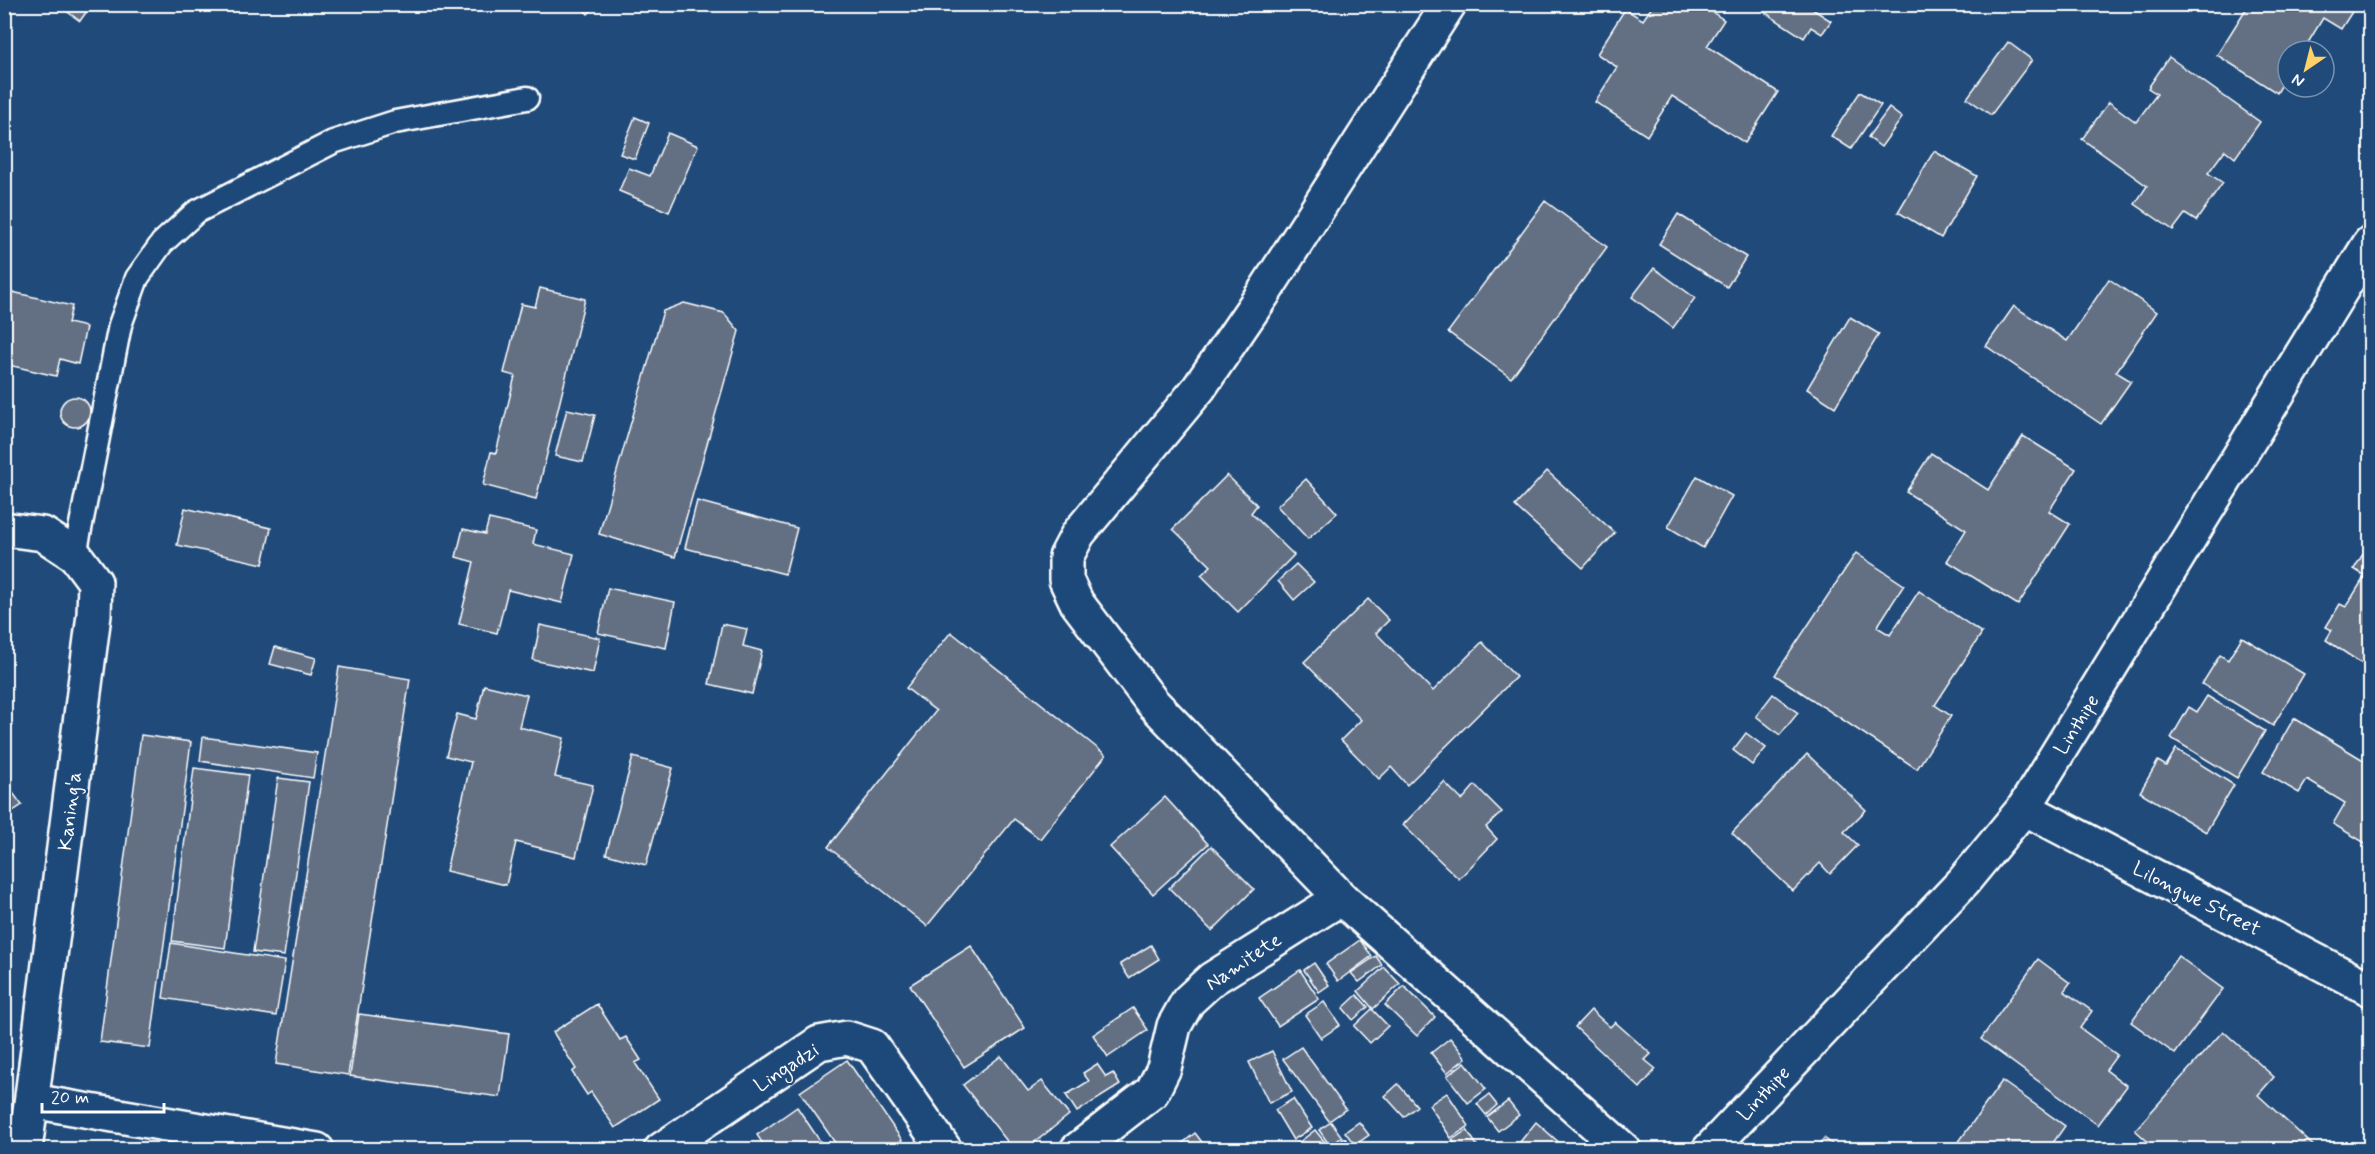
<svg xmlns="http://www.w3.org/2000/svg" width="2375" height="1154" font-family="Mynerve,sans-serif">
  <rect width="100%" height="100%" fill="#1f4a7a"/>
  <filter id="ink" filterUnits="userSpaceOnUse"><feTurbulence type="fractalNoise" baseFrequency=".0167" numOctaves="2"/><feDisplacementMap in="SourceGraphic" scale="12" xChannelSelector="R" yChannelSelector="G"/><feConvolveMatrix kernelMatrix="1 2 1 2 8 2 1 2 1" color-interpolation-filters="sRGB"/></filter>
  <g filter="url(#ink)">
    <g fill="#646f83" stroke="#fff" stroke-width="1.5">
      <path d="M 63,4 L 92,4 L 80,21 L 61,7 Z"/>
      <path d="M 578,4 L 598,4 L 588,14 Z"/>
      <path d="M 1654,4 L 1700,4 L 1724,20 L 1707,46 L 1778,92 L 1745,143 L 1672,96 L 1647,136 L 1595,102 L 1617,67 L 1597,54 L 1625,9 L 1643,20 Z"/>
      <path d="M 1752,4 L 1805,4 L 1831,21 L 1822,34 L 1811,27 L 1804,38 Z"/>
      <path d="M 2249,4 L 2357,4 L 2341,29 L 2323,18 L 2303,51 L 2288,51 L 2288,74 L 2277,93 L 2217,55 Z"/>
      <path d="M 2008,42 L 2032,60 L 1991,115 L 1967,98 Z"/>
      <path d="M 2169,57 L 2260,122 L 2235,158 L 2225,150 L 2208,173 L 2223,183 L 2196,221 L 2185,214 L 2173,230 L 2135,204 L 2147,186 L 2082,139 L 2109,102 L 2136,122 L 2157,94 L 2148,88 Z"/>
      <path d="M 1860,92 L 1881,105 L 1851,149 L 1831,136 Z"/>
      <path d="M 1889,108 L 1902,118 L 1881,147 L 1868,137 Z"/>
      <path d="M 635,117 L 649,123 L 635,159 L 620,154 Z"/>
      <path d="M 668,133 L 698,146 L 669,212 L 619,191 L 629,168 L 650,176 Z"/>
      <path d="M 1934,151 L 1977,176 L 1941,238 L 1898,212 Z"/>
      <path d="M 1545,201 L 1607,247 L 1511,378 L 1448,332 Z"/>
      <path d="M 1678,214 L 1746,257 L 1727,287 L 1659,244 Z"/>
      <path d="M 1654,268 L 1695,298 L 1673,328 L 1632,297 Z"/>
      <path d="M 2109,279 L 2157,312 L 2116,372 L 2131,381 L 2101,424 L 1986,346 L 2014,306 L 2067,341 Z"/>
      <path d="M 540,288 L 585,299 L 536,499 L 483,485 L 491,452 L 496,453 L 515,376 L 504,373 L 521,304 L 535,307 Z"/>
      <path d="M 4,290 L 72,306 L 68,323 L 86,327 L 78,364 L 60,359 L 56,376 L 4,364 Z"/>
      <path d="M 684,303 L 724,313 L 739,331 L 675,557 L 599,534 L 663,311 Z"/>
      <path d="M 1850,317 L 1879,334 L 1835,407 L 1807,389 Z"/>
      <circle cx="75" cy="412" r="15"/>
      <path d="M 567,409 L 595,415 L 583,462 L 555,456 Z"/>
      <path d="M 2023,436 L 2076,469 L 2049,511 L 2070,524 L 2018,605 L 1947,561 L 1966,530 L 1906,492 L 1931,453 L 1988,490 Z"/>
      <path d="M 1547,471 L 1615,533 L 1583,568 L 1515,506 Z"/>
      <path d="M 1227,475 L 1257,505 L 1251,513 L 1294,555 L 1238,612 L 1201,575 L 1211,566 L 1173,529 Z"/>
      <path d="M 1697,476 L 1732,496 L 1703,548 L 1668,527 Z"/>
      <path d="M 1306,479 L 1337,513 L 1308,539 L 1277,506 Z"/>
      <path d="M 697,501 L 797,528 L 785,574 L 685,548 Z"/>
      <path d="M 185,508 L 271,528 L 263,564 L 177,545 Z"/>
      <path d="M 489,519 L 536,530 L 533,544 L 574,554 L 562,603 L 508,590 L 497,633 L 459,624 L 474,562 L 456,557 L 463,529 L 485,534 Z"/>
      <path d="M 2370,542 L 2370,669 L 2326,640 L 2332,630 L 2326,627 L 2340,604 L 2346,607 L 2365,576 L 2354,569 Z"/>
      <path d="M 1856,553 L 1904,585 L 1877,627 L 1890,635 L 1919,591 L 1982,633 L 1935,705 L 1951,716 L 1917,769 L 1775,675 Z"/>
      <path d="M 1296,564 L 1314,582 L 1294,600 L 1278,581 Z"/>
      <path d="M 608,588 L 675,602 L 666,648 L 598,633 Z"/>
      <path d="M 1368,599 L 1389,620 L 1376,633 L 1433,691 L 1482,642 L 1516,677 L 1407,785 L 1391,767 L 1379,779 L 1341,740 L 1361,720 L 1304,662 Z"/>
      <path d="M 722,624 L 747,629 L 743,646 L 762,651 L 752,694 L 709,684 Z"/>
      <path d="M 540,625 L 600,638 L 593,673 L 533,660 Z"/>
      <path d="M 951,632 L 1106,755 L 1040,839 L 1014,819 L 927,926 L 828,847 L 936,711 L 906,688 Z"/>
      <path d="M 2242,637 L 2304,674 L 2273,726 L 2202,684 L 2220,655 L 2228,660 Z"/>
      <path d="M 275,647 L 316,658 L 311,675 L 270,664 Z"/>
      <path d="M 339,667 L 410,679 L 348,1075 L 276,1064 Z"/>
      <path d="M 484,685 L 527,695 L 519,727 L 564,738 L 555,777 L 593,785 L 576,857 L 516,842 L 506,885 L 446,871 L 471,762 L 446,756 L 457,714 L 476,719 Z"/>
      <path d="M 1773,694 L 1798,713 L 1780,735 L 1756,716 Z"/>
      <path d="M 2207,696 L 2265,731 L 2237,778 L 2171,738 L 2189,707 L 2197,712 Z"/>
      <path d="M 2294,718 L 2370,764 L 2370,846 L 2333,824 L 2345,803 L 2307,780 L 2299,793 L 2263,772 Z"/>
      <path d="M 1746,733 L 1766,748 L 1752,765 L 1733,750 Z"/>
      <path d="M 141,735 L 191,742 L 150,1048 L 100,1042 Z"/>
      <path d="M 203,737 L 317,753 L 313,778 L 200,761 Z"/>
      <path d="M 2176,749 L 2234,785 L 2206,832 L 2140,792 L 2158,761 L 2166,766 Z"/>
      <path d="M 1807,754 L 1866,810 L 1844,832 L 1858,845 L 1830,874 L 1820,863 L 1793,891 L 1732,833 Z"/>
      <path d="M 633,757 L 673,768 L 646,865 L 606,854 Z"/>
      <path d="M 194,768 L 248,775 L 225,948 L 172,941 Z"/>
      <path d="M 278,778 L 309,782 L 284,956 L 253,952 Z"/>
      <path d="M 4,781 L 22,805 L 4,817 Z"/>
      <path d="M 1444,782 L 1462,800 L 1475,785 L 1502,812 L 1486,827 L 1497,839 L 1459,879 L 1403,825 Z"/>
      <path d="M 1165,797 L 1208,844 L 1153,894 L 1110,847 Z"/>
      <path d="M 1211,846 L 1254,889 L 1212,931 L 1169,888 Z"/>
      <path d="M 1360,940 L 1372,956 L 1338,981 L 1326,964 Z"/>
      <path d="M 171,943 L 285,961 L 276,1016 L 163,998 Z"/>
      <path d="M 1151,945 L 1159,959 L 1129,978 L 1120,964 Z"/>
      <path d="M 971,946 L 1025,1028 L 964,1067 L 910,985 Z"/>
      <path d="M 1376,956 L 1382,965 L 1359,982 L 1351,973 Z"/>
      <path d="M 2178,956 L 2223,989 L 2175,1054 L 2131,1022 Z"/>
      <path d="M 2038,959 L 2070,983 L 2064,991 L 2092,1011 L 2080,1028 L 2117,1055 L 2106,1070 L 2127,1086 L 2098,1125 L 1981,1039 Z"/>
      <path d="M 1314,963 L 1329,985 L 1319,992 L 1304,970 Z"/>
      <path d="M 1384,967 L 1400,984 L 1373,1009 L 1358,991 Z"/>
      <path d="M 1300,970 L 1319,999 L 1278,1026 L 1259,998 Z"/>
      <path d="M 1404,986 L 1435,1017 L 1417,1036 L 1385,1005 Z"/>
      <path d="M 1357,995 L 1368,1007 L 1353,1020 L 1343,1008 Z"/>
      <path d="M 1324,1002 L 1340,1025 L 1321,1038 L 1305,1015 Z"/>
      <path d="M 597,1004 L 620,1040 L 626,1037 L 641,1060 L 635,1063 L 659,1099 L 615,1128 L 591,1092 L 587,1095 L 572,1072 L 576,1069 L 553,1032 Z"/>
      <path d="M 1133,1008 L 1148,1030 L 1108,1057 L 1093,1035 Z"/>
      <path d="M 1372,1009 L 1388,1026 L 1370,1043 L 1354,1026 Z"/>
      <path d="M 1591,1010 L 1610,1027 L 1615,1022 L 1651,1054 L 1645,1060 L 1656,1069 L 1640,1088 L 1575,1027 Z"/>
      <path d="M 359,1014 L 509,1034 L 500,1097 L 350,1076 Z"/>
      <path d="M 2223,1031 L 2274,1077 L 2258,1095 L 2318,1150 L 2217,1150 L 2210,1144 L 2205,1150 L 2157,1150 L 2135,1130 Z"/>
      <path d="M 1450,1038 L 1466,1058 L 1447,1073 L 1431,1053 Z"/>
      <path d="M 1301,1047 L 1346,1109 L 1329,1121 L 1283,1059 Z"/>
      <path d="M 1272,1051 L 1292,1092 L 1269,1103 L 1249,1062 Z"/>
      <path d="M 1001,1056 L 1028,1091 L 1042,1081 L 1069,1115 L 1025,1150 L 1014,1150 L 963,1085 Z"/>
      <path d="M 847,1060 L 902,1140 L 889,1150 L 840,1150 L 800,1092 Z"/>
      <path d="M 1465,1062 L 1486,1089 L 1468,1103 L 1447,1076 Z"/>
      <path d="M 1097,1064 L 1106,1077 L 1113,1073 L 1120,1085 L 1077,1112 L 1066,1095 L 1089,1081 L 1083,1073 Z"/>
      <path d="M 2002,1081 L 2065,1126 L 2048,1150 L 1953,1150 Z"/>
      <path d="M 1398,1084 L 1417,1106 L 1404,1117 L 1385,1096 Z"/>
      <path d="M 1447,1093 L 1469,1126 L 1451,1138 L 1429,1105 Z"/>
      <path d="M 1489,1095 L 1497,1105 L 1486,1115 L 1477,1104 Z"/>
      <path d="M 1293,1099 L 1312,1128 L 1293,1140 L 1275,1110 Z"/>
      <path d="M 1508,1101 L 1519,1115 L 1498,1131 L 1487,1117 Z"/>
      <path d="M 797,1107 L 826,1150 L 767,1150 L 757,1135 Z"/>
      <path d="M 1331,1122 L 1342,1137 L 1330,1146 L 1319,1130 Z"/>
      <path d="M 1359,1122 L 1369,1135 L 1355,1145 L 1345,1132 Z"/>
      <path d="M 1536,1122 L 1564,1147 L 1562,1150 L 1528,1150 L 1520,1142 Z"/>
      <path d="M 1315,1130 L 1327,1145 L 1321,1150 L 1289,1150 Z"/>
      <path d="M 1467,1130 L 1480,1150 L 1458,1150 L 1452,1140 Z"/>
      <path d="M 1195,1133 L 1208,1150 L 1174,1150 Z"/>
      <path d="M 1345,1138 L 1353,1150 L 1329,1150 Z"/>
      <path d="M 1824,1138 L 1840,1150 L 1816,1150 Z"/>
    </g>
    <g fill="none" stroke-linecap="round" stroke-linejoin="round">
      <defs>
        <path id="lane" d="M 75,555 L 120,325 L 137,278 L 162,243 L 196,212 L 333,142 L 395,122 L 527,98"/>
        <g id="street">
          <path d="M 1449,4 L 1263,294 L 1199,388 L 1078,534 L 1066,557 L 1066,580 L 1077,603 L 1152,702 L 1341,898 L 1624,1150"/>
          <path d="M 4,529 L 43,534 L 75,555 L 95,582 L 94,615 L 25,1150"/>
          <path d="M 2024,808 L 2370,989"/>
          <path d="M 32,1101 L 317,1150"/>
          <path d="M 661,1150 L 819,1043 L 847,1038 L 872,1046 L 945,1150"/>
          <path d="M 1077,1150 L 1152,1092 L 1164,1068 L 1174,1026 L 1188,1001 L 1212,979 L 1341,898"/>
          <path d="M 1709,1150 L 1963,882 L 2024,808 L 2370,243"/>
        </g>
      </defs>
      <use href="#lane" stroke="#fff" stroke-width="27"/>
      <use href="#street" stroke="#fff" stroke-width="38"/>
      <use href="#lane" stroke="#1f4a7a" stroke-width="22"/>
      <use href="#street" stroke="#1f4a7a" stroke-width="33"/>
    </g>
  </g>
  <g text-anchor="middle" stroke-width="4.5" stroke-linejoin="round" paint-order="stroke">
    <g font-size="20" fill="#fff" stroke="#1f4a7a">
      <text transform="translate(2076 724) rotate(-58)" y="7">Linthipe</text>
      <text transform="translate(69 811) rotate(-83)" y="7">Kaning'a</text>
      <text transform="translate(2197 898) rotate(27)" y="7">Lilongwe Street</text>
      <text transform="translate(1243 961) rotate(-34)" y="7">Namitete</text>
      <text transform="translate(786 1067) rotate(-33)" y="7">Lingadzi</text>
      <text transform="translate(1763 1093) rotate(-47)" y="7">Linthipe</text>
    </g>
  </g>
  <rect width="2375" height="1154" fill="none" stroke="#1f4a7a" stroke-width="24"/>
  <rect x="12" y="12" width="2351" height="1130" fill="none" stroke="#fff" stroke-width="2" filter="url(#ink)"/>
  <g transform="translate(2306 69) rotate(215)"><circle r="28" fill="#1f4a7a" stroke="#7992af" stroke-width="1.5"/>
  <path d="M0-4.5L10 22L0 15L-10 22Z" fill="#ffd166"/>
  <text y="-9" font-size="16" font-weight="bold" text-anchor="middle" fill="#ffffff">N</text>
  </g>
  <path d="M42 1103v9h122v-9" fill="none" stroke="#ffffff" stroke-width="3"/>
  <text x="51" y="1103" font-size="18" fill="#ffffff" stroke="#1f4a7a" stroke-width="4.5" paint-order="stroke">20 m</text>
</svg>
